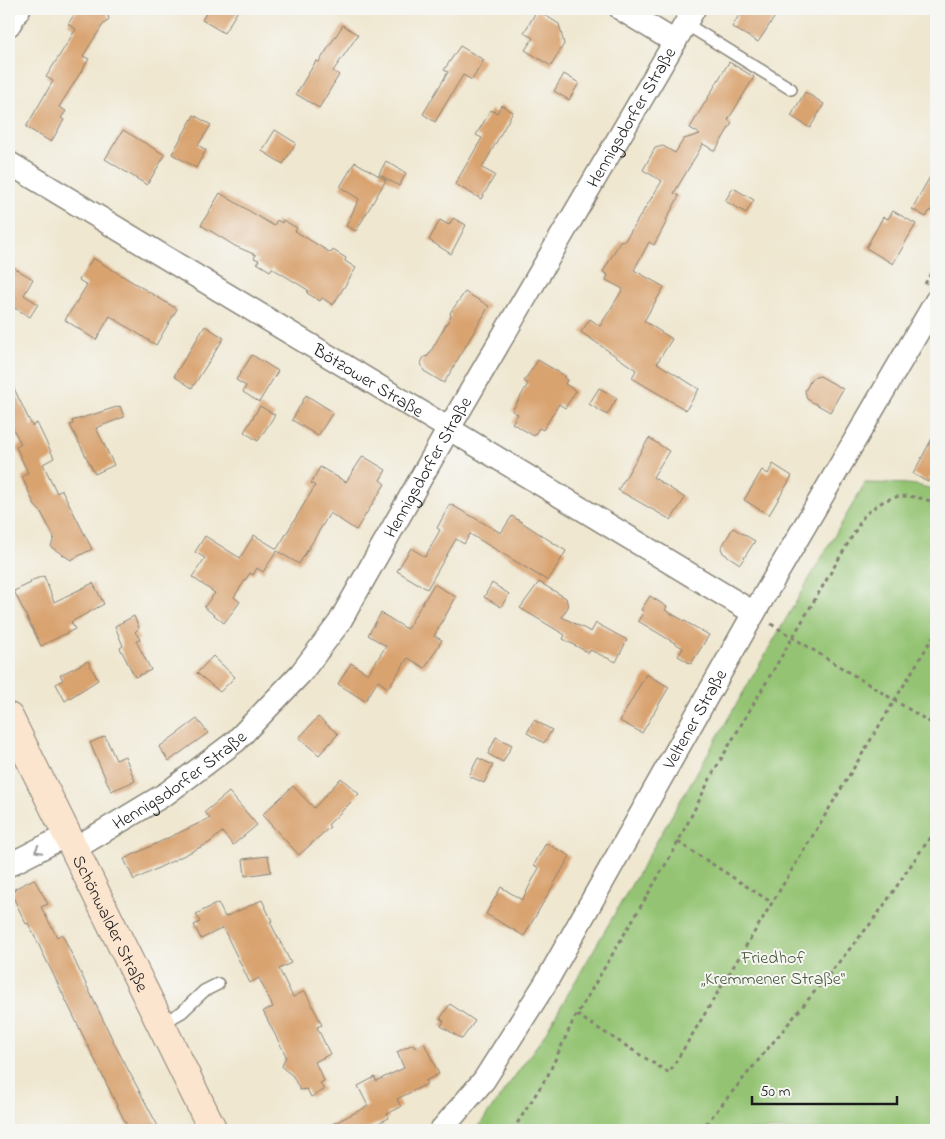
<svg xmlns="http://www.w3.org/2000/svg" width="945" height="1139" font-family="'Indie Flower',sans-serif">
  <rect width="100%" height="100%" fill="#f6f6f2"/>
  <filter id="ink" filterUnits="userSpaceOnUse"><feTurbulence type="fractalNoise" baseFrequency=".02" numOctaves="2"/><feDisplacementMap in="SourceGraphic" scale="10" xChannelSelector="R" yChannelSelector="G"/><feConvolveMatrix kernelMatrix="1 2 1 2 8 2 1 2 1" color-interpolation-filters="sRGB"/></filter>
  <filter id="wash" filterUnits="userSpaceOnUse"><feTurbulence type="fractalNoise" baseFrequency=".0096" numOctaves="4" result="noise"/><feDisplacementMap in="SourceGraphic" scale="20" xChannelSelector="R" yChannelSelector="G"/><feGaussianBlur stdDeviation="1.12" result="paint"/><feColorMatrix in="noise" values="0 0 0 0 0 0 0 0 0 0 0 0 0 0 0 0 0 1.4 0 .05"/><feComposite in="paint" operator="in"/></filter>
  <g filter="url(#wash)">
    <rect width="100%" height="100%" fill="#efe7d0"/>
    <path fill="#94c473" stroke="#587048" d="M 865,483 C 887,484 916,481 936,491 L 936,1122 L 928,1130 L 476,1130 L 543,1037 Z"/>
    <g id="blocks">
      <g fill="#d9a370">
        <path d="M 78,9 L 106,9 L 109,19 L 102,26 L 83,56 L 89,59 L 59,107 L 66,111 L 61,118 L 64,120 L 51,142 L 26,127 L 53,81 L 46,77 L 76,29 L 68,24 Z"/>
        <path d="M 209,9 L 239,9 L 224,33 L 202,20 Z"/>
        <path d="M 735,9 L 780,9 L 758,42 L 732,27 L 738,17 Z"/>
        <path d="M 537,10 L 559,24 L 564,44 L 551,66 L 525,50 L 533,38 L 524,33 Z"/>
        <path d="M 343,25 L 358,35 L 333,71 L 339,75 L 319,108 L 296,94 L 316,61 L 319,62 Z"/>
        <path d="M 460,46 L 484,60 L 472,80 L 463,75 L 435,122 L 423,114 L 448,72 L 444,70 Z"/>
        <path d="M 729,62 L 754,77 L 728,120 L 732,123 L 715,151 L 703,144 L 674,193 L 679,196 L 666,220 L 667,221 L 654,245 L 649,242 L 634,270 L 664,287 L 644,321 L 672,339 L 657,363 L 699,389 L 686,410 L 632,378 L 636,370 L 581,332 L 590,319 L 600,326 L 623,289 L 606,280 L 608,275 L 603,272 L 621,240 L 624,242 L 662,181 L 643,170 L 655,148 L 663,146 L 675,153 L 684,139 L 700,134 L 690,128 Z"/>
        <path d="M 564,74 L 579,83 L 569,100 L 554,91 Z"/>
        <path d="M 805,92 L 824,104 L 810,128 L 791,116 Z"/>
        <path d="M 501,105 L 513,112 L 482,168 L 495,175 L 481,199 L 455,184 L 482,138 L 476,135 L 491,110 L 497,113 Z"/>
        <path d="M 194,115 L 211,125 L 198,145 L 206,150 L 196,168 L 172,154 Z"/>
        <path d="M 123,130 L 165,155 L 147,185 L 105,159 Z"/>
        <path d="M 275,130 L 296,143 L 283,164 L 262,151 Z"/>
        <path d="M 386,161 L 406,173 L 399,186 L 379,174 Z"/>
        <path d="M 355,162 L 386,180 L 356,231 L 346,226 L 359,199 L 340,187 Z"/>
        <path d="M 936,166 L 936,214 L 930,210 L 926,217 L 912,209 Z"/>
        <path d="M 733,188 L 754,200 L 746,213 L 725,201 Z"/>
        <path d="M 220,193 L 274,226 L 277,220 L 282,223 L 283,220 L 297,228 L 295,231 L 331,253 L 333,250 L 346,258 L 345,261 L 356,268 L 333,305 L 322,298 L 320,301 L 307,293 L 308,290 L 272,268 L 270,271 L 257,263 L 259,260 L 254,258 L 256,255 L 235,246 L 201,225 Z"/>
        <path d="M 893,211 L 916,224 L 893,264 L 866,248 L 883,217 L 888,219 Z"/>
        <path d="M 453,218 L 466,225 L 451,254 L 429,240 L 440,220 L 449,225 Z"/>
        <path d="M 93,258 L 177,309 L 156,345 L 110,316 L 96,340 L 65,320 L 87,285 L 79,280 Z"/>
        <path d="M 9,265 L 33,279 L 24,295 L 38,304 L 30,317 L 15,308 L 9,320 Z"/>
        <path d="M 465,292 L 489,306 L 444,383 L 424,371 L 421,363 L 424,357 L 428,356 L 451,316 L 450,313 Z"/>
        <path d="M 205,326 L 224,338 L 192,388 L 174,376 Z"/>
        <path d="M 252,355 L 278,371 L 259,402 L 243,392 L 246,386 L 236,380 Z"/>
        <path d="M 538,360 L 565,376 L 564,378 L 567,380 L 565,384 L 576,391 L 565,408 L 559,404 L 543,430 L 539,428 L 534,436 L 512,423 L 518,414 L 512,411 L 528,384 L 524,381 Z"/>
        <path d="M 820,376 L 843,389 L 830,412 L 807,399 L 805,391 L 812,378 Z"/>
        <path d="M 9,378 L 32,426 L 37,423 L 54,458 L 43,464 L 57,493 L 62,490 L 92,549 L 71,560 L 51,547 L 54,537 L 41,512 L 35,506 L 22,477 L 28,473 L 16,447 L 21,444 L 9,421 Z"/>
        <path d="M 599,388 L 617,398 L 607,415 L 589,404 Z"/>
        <path d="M 306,395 L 333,412 L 318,436 L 292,420 Z"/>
        <path d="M 120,406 L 124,417 L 96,428 L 114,465 L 95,474 L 70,425 L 73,424 L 72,421 Z"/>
        <path d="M 260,406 L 275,415 L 258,441 L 244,432 Z"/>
        <path d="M 936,431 L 936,466 L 928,482 L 913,474 Z"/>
        <path d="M 649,438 L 669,451 L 653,477 L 685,498 L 671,520 L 618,490 Z"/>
        <path d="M 363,456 L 386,470 L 380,480 L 385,484 L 356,530 L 330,513 L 299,564 L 277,551 L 263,572 L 257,568 L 253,575 L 250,573 L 234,597 L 240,602 L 224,623 L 204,607 L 215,593 L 192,577 L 205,558 L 195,552 L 205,536 L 240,558 L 254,535 L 277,549 L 315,486 L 311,483 L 320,467 L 346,482 Z"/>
        <path d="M 773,464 L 792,476 L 769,515 L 744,500 L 762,470 L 768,474 Z"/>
        <path d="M 450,504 L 501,533 L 512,516 L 566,551 L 548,581 L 470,534 L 464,544 L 456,539 L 427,589 L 397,571 L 411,548 L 425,557 L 440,530 L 437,528 Z"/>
        <path d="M 733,528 L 755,541 L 740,564 L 723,553 L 721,548 Z"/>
        <path d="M 44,576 L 54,602 L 93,583 L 104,604 L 71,622 L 75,629 L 41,646 L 14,591 L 31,583 L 30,581 Z"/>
        <path d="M 539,582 L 566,598 L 568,607 L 562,617 L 591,632 L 596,623 L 627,640 L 616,662 L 590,650 L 589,653 L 563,639 L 565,635 L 520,608 Z"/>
        <path d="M 492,583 L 509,594 L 501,607 L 484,597 Z"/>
        <path d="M 434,584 L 456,597 L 434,636 L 442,640 L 425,668 L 408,658 L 388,688 L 378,681 L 365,701 L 338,684 L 351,663 L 368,674 L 386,646 L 368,635 L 381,613 L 407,629 Z"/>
        <path d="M 650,596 L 667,607 L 665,610 L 709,635 L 691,664 L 678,656 L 683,648 L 638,621 L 644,611 L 641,610 Z"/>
        <path d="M 134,616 L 139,628 L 135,632 L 140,639 L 136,641 L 151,670 L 135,677 L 120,648 L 123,646 L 115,626 Z"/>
        <path d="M 213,656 L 235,677 L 220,692 L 197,673 Z"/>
        <path d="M 88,661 L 98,680 L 65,701 L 56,684 L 63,680 L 60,675 Z"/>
        <path d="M 646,674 L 669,687 L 642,733 L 620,721 Z"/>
        <path d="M 318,717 L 338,734 L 319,755 L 299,738 Z"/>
        <path d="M 197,719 L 208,733 L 169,761 L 159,747 Z"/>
        <path d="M 534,720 L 552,730 L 544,743 L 527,733 Z"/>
        <path d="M 105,736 L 116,760 L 125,756 L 135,781 L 111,791 L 90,743 Z"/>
        <path d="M 496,737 L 512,745 L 503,762 L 488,754 Z"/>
        <path d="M 478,758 L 493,765 L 484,783 L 469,776 Z"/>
        <path d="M 341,778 L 359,794 L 328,825 L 330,827 L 299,855 L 262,815 L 293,786 L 314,808 Z"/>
        <path d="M 229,792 L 257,825 L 233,845 L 222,832 L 209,843 L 134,880 L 124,859 L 210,818 L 205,812 Z"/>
        <path d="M 546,843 L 570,856 L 524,936 L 486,914 L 501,887 L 522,900 L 539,868 L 534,865 Z"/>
        <path d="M 268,856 L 271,872 L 245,876 L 243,859 Z"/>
        <path d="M 34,879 L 48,904 L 41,907 L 57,937 L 62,934 L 116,1047 L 160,1130 L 129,1130 L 56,980 L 28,923 L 26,924 L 11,893 L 15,891 L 14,889 Z"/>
        <path d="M 262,900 L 272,921 L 270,922 L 291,963 L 279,969 L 293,997 L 305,991 L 322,1025 L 317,1027 L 330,1054 L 315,1062 L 324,1081 L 320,1083 L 324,1090 L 311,1097 L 307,1089 L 300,1090 L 292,1075 L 284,1069 L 282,1066 L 286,1056 L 263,1011 L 273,1007 L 259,978 L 250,983 L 223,928 L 201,939 L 194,925 L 200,922 L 196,914 L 218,903 L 225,917 Z"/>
        <path d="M 450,1004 L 475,1021 L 462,1039 L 441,1026 L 444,1021 L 440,1019 Z"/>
        <path d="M 424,1043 L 439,1074 L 425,1081 L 427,1084 L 397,1099 L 401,1107 L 387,1114 L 389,1118 L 364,1130 L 321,1130 L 368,1106 L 358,1086 L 375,1077 L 376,1081 L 404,1068 L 397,1052 L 413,1044 L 415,1048 Z"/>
      </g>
    </g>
  </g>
  <g filter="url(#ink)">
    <use href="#blocks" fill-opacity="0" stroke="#868276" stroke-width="1"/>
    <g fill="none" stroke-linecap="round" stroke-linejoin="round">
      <defs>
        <g id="lane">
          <path d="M 686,24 L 791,89"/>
          <path d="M 161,1024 L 182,1012 L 204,991 L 218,984"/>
        </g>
        <g id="street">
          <path d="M 621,9 L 675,42"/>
          <path d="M 9,25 L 19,9"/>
          <path id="s1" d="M 9,163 L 754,613"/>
          <path id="s2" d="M 74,849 L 167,793 L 236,741 L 301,673 L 339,623 L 448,430 L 694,9"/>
          <path d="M 9,865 L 67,835"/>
          <path id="s3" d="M 441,1130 L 484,1080 L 545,984 L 754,613 L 936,301"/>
        </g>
        <g id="secondary">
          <path id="s4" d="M 9,717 L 213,1130"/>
        </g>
      </defs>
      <use href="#lane" stroke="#868276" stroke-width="14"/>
      <use href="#street" stroke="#868276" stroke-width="25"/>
      <use href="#secondary" stroke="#868276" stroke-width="30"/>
      <g stroke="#868276" stroke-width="3" stroke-dasharray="4 4" stroke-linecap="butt">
        <path d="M 925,284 L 936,264"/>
        <path d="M 771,624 L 936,726"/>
        <path d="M 678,842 L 771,902"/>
        <path d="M 577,1015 L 669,1073 L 936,632"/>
        <path d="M 513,1130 L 548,1075 L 573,1021 L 674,850 L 714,771 L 864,516 C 888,493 906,492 936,503"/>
        <path d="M 701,1130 L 871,923 C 894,893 912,860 936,831"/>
      </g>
      <use href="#lane" stroke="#fff" stroke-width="11"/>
      <use href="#street" stroke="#fff" stroke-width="22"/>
      <use href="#secondary" stroke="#fce5cf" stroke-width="28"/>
    </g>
    <defs><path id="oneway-chevron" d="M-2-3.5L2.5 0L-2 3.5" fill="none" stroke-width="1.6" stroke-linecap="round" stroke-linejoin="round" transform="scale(1.25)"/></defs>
    <use stroke="#999" href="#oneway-chevron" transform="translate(38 850) rotate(153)"/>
  </g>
  <g text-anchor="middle" stroke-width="4" stroke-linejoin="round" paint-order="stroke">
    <g font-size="18" fill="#1c1c1c" stroke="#f6f6f2">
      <text dy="6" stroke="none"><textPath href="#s2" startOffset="936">Hennigsdorfer Straße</textPath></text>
      <text dy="6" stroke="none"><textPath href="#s1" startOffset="420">Bötzower Straße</textPath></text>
      <text dy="6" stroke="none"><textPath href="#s2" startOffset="531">Hennigsdorfer Straße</textPath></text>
      <text dy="6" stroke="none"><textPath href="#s3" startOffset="484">Veltener Straße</textPath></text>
      <text dy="6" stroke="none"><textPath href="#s2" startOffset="126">Hennigsdorfer Straße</textPath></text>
      <text dy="6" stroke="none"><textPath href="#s4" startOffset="230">Schönwalder Straße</textPath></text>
    </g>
    <g font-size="18" fill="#46573a" stroke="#f6f6f2">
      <text x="773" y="963">Friedhof<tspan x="773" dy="21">„Kremmener Straße“</tspan></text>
    </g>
  </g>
  <rect width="945" height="1139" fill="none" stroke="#f6f6f2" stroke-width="30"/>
  <path d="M752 1096v8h145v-8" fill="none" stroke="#1c1c1c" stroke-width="2.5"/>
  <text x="760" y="1096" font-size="15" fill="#1c1c1c" stroke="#f6f6f2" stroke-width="4" paint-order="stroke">50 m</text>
</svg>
